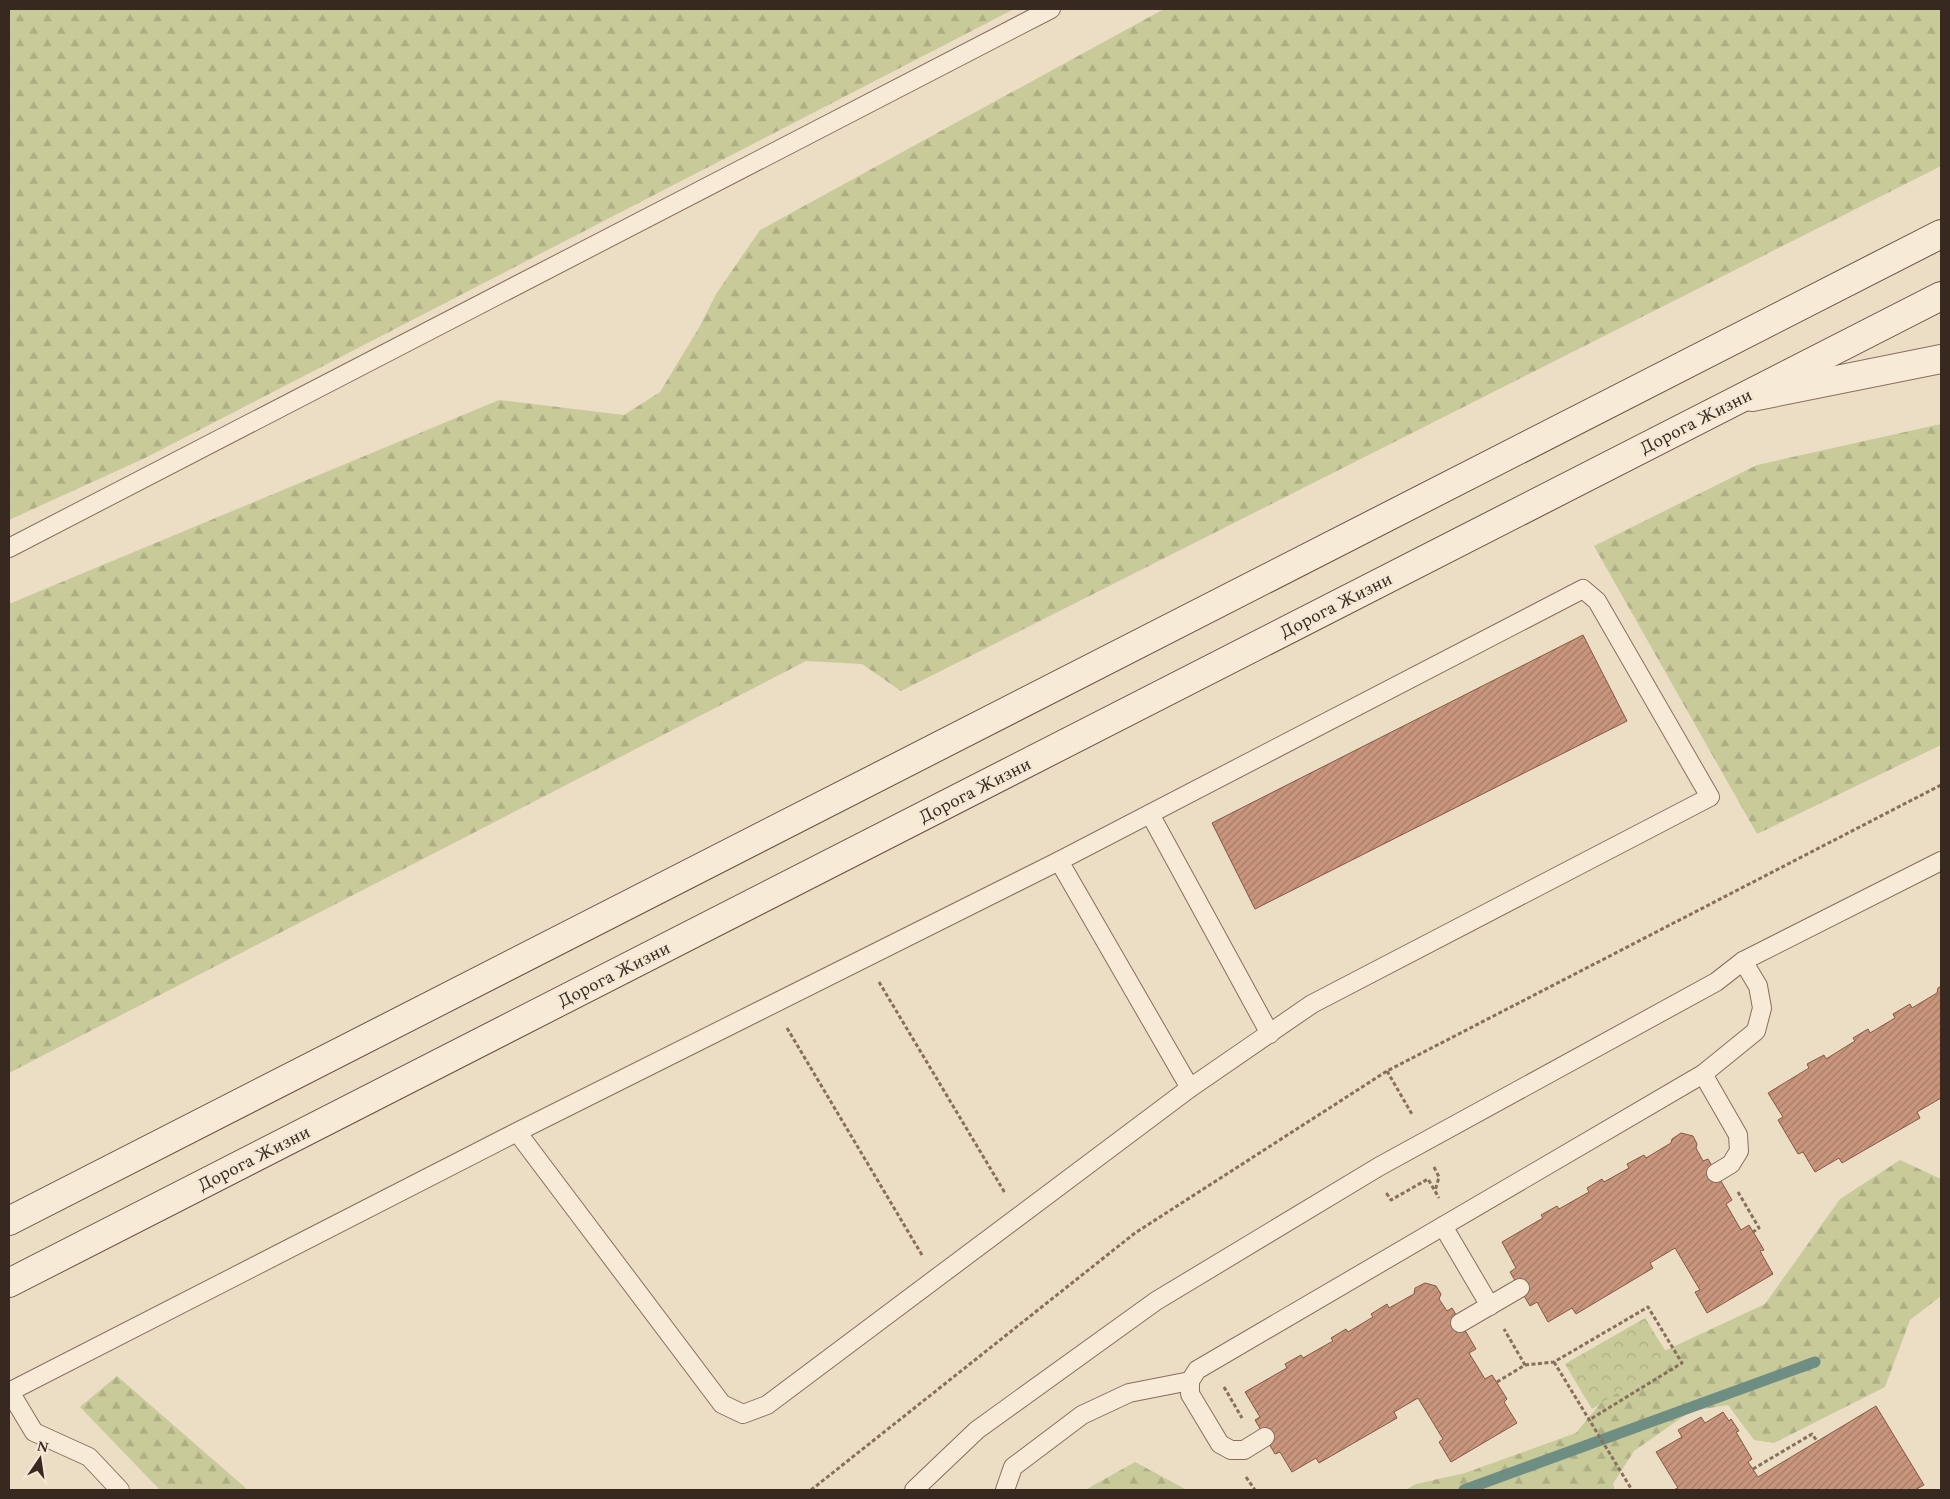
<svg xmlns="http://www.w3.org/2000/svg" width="1950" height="1499" font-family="Spectral,serif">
  <defs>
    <pattern id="forest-firs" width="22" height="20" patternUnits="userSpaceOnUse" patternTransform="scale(1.25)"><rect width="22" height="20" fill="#c9ca99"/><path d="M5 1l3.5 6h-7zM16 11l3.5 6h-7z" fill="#adae83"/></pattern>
    <pattern id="park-crowns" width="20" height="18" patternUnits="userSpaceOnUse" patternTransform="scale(1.25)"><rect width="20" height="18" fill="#c9ca99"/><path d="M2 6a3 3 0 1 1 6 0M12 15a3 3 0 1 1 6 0" fill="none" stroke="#adae83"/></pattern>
    <pattern id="building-hatch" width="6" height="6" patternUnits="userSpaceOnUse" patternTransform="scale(1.25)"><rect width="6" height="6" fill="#c9967d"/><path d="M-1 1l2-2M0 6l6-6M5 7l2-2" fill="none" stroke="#a47a66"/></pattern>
  </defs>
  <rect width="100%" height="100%" fill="#ecddc5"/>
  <g fill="url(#forest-firs)">
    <path d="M 9,9 L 1014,9 L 145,458 L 9,520 Z"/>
    <path d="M 1164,9 L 1941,9 L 1941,166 L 901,691 L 862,664 L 806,661 L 9,1073 L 9,604 L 499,400 L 624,415 L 660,392 L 700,326 L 716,294 L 760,230 Z"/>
    <path d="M 1941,424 L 1941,745 L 1757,834 L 1594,546 L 1757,465 Z"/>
    <path d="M 1900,1160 L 1941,1179 L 1941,1296 L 1910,1320 L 1885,1387 L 1774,1443 L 1754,1440 L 1728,1405 L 1691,1411 L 1634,1451 L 1613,1484 L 1615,1490 L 1405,1490 L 1416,1484 L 1465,1473 L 1576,1433 L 1630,1367 L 1765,1304 L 1840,1199 Z"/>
    <path d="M 117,1376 L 248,1490 L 160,1490 L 80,1407 Z"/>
    <path d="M 1135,1462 L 1187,1490 L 1085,1490 Z"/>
  </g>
  <path fill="url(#park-crowns)" d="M 1645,1318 L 1671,1360 L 1592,1409 L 1565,1364 Z"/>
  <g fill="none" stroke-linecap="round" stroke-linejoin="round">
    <path stroke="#6e8e83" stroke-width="11" d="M 1464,1490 L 1815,1362"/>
  </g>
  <g fill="url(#building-hatch)" stroke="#855743">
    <path d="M 1583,635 L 1627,721 L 1255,909 L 1212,823 Z"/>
    <path d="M 1941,986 L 1941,1098 L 1917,1112 L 1920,1118 L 1842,1163 L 1839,1158 L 1815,1172 L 1803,1152 L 1798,1154 L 1778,1120 L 1783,1117 L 1768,1093 L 1809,1068 L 1807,1064 L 1824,1055 L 1826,1059 L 1855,1041 L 1853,1038 L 1868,1029 L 1870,1033 L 1895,1018 L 1893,1014 L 1910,1004 L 1912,1008 L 1937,993 L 1938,988 Z"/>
    <path d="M 1681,1133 L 1693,1136 L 1697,1144 L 1696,1148 L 1703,1161 L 1708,1159 L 1732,1200 L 1726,1204 L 1741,1230 L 1749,1225 L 1764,1250 L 1760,1251 L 1773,1274 L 1707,1313 L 1695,1292 L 1700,1290 L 1675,1248 L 1650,1263 L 1653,1268 L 1576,1314 L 1572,1308 L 1548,1322 L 1537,1302 L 1530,1306 L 1510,1272 L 1516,1268 L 1502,1242 L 1543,1218 L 1541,1215 L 1557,1206 L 1559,1209 L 1589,1192 L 1587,1188 L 1602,1179 L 1604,1182 L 1629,1168 L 1627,1164 L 1644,1155 L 1646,1158 L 1671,1143 L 1672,1139 Z"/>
    <path d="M 1425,1283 L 1436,1286 L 1441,1294 L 1439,1299 L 1447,1311 L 1452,1308 L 1476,1349 L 1469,1353 L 1485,1379 L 1492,1375 L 1507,1399 L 1504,1402 L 1517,1423 L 1451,1462 L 1439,1442 L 1443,1439 L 1418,1398 L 1394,1412 L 1397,1418 L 1319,1463 L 1316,1458 L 1292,1472 L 1280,1452 L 1275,1454 L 1255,1420 L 1260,1417 L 1245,1392 L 1287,1368 L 1285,1364 L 1301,1355 L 1303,1358 L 1333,1341 L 1331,1338 L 1346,1329 L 1348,1332 L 1373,1317 L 1371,1314 L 1387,1304 L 1389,1308 L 1414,1294 L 1415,1288 Z"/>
    <path d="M 1876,1406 L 1924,1485 L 1915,1490 L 1673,1490 L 1678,1488 L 1656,1452 L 1682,1437 L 1678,1430 L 1701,1417 L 1705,1423 L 1723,1412 L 1729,1421 L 1731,1419 L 1739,1431 L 1736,1432 L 1752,1459 L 1748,1462 L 1758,1477 Z"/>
  </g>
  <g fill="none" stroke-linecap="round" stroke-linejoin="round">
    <defs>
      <g id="service">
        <path d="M 9,548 L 1051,9"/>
        <path d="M 1150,814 L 1270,1034"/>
        <path d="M 1059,861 L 1190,1088"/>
        <path d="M 1703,1074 L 1756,1031 L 1762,1008 L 1758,986 L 1743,961"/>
        <path d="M 1443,1226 L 1490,1306"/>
        <path d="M 1460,1323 L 1520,1288"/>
        <path d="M 9,1392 L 517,1132 L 1059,861 L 1583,589 L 1597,601 L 1710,797 L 1312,1004 L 1190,1088 L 767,1405 L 743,1414 L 722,1404 L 517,1132"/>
        <path d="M 10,1392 L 34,1432 L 89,1457 L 120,1490"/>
        <path d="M 1265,1437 L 1244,1450 L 1231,1450 L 1220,1444 L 1190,1394 L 1190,1381 L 1197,1370 L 1703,1074 L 1738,1135 L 1739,1151 L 1731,1164 L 1716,1173"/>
        <path d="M 914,1490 L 977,1430 L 1156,1301 L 1380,1166 L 1716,982 L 1743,961 L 1941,861"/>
        <path d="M 1005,1490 L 1013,1467 L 1082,1415 L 1129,1393 L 1190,1381"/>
      </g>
      <path id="minor" d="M 1752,397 L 1941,359"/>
      <g id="secondary">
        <path d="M 9,1221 L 1941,234"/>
        <path d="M 9,1283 L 1941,296"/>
      </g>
    </defs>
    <use href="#service" stroke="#876f5c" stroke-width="20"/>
    <use href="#minor" stroke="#876f5c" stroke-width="30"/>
    <use href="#secondary" stroke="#69503f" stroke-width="30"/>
    <g stroke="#876f5c" stroke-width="3" stroke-dasharray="4 2.5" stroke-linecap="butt">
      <path d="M 879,982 L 1005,1193"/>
      <path d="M 787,1028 L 922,1255"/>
      <path d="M 1387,1071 L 1413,1116"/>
      <path d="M 1434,1167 L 1439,1177 L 1435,1191"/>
      <path d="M 1738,1192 L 1759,1228 L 1753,1232"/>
      <path d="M 1388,1194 L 1387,1194 L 1391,1200 L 1428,1179 L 1439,1198"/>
      <path d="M 1554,1362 L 1632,1490"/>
      <path d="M 1525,1365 L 1554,1362 L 1648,1307 L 1682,1363 L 1589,1420"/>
      <path d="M 1497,1382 L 1525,1365 L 1504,1329"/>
      <path d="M 1224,1387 L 1242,1418"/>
      <path d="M 1753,1469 L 1812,1434 L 1817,1441"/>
      <path d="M 1246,1477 L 1255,1490"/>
      <path d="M 811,1490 L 1135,1233 L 1387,1071 L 1941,785"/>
    </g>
    <use href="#service" stroke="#f7ebd8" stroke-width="18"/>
    <use href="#minor" stroke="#f7ebd8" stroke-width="28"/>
    <use href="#secondary" stroke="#f7ebd8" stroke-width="28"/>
  </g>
  <g text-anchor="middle" stroke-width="5" stroke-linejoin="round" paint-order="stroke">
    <g font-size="18" fill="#37291f" stroke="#f4e8d5">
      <text transform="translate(1696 421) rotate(-27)" y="6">Дорога Жизни</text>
      <text transform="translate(1336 605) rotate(-27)" y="6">Дорога Жизни</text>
      <text transform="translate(975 790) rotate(-27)" y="6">Дорога Жизни</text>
      <text transform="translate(614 974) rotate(-27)" y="6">Дорога Жизни</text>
      <text transform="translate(254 1158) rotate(-27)" y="6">Дорога Жизни</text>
    </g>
  </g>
  <rect width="1950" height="1499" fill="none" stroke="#37291f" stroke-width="20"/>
  <g transform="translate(40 1459) rotate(13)" stroke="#f4e8d5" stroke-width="4" paint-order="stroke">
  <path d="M0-4L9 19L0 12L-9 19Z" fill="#37291f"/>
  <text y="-8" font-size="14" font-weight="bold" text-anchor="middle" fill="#37291f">N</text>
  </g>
</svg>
